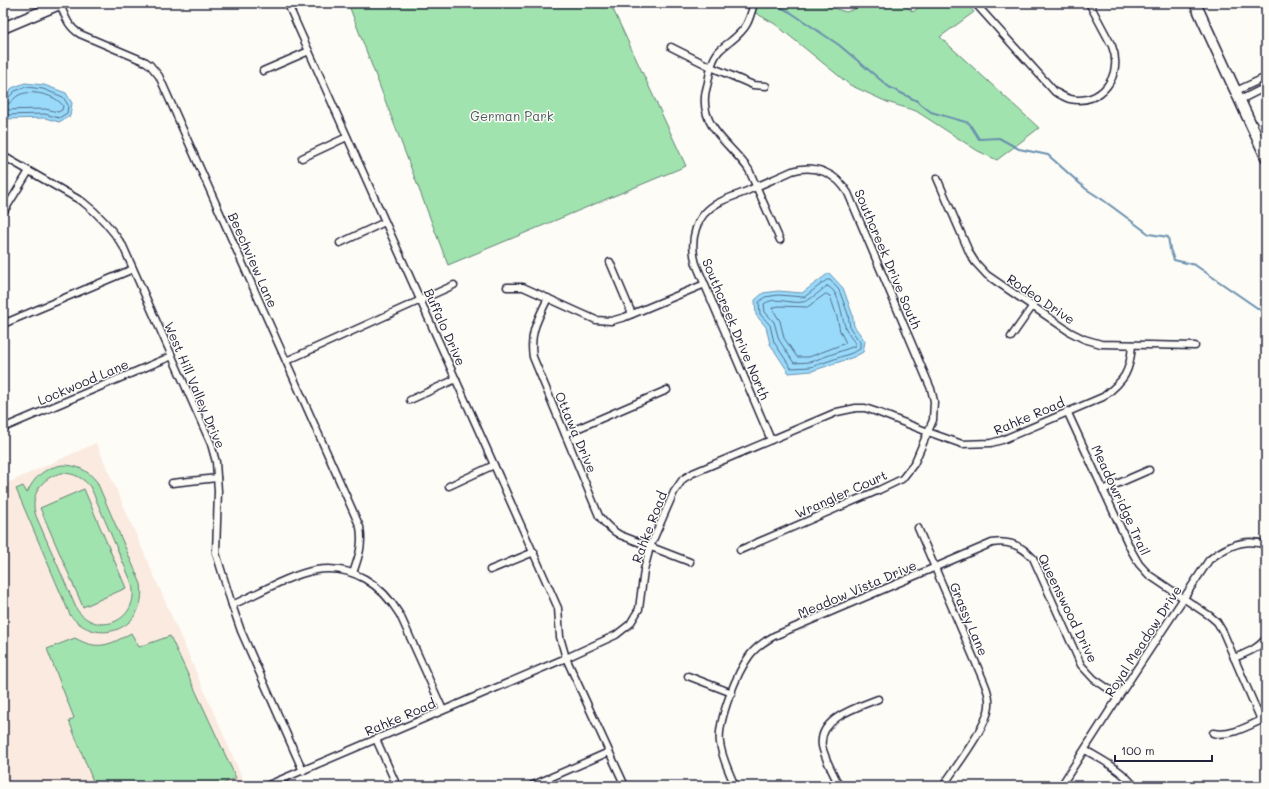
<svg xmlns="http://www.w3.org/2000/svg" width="1269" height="789" font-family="Mali,sans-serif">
  <rect width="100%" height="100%" fill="#fdfcf7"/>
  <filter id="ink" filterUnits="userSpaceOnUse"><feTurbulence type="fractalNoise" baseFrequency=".025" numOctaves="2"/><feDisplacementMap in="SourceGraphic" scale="8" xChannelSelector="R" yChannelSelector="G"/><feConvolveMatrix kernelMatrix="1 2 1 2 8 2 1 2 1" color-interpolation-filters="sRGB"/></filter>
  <g filter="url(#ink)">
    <path fill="#fbeae0" d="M 96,443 L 244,782 L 235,786 L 3,786 L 3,485 Z"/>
    <g fill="#a1e3ae" stroke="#628274" fill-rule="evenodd">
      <path d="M 348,3 L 610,3 L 686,166 L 448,265 Z"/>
      <path d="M 738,3 L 817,3 L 846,12 L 870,3 L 903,3 L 913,12 L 923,3 L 966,3 L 974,12 L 940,37 L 1039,128 L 997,160 L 978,151 L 916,111 L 887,102 L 850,85 L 775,24 Z"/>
      <path d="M 62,465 C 77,465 88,470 97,482 L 141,584 C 148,628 98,649 70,615 L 16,489 L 23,486 L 27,493 C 34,477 44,468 62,465 ZM 62,473 C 74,473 84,478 91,488 L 131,581 C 143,617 101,640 77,610 L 36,516 C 29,496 41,477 62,473 Z"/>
      <path d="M 84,489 L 126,588 L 83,607 L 40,508 Z"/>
      <path d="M 131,633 L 139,647 L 170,636 L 236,778 L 219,786 L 95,786 L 69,721 L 74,718 L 47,649 L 75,638 C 98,651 110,645 131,633 Z"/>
    </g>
    <g fill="#99dafb" stroke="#6990ae">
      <path d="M 25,83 L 44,85 L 66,93 L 72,103 L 70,116 L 59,122 L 45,118 L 3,119 L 3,98 L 12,88 Z"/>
      <path d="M 829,273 L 843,288 L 852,313 L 854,326 L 865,341 L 863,352 L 854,357 L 812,371 L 789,373 L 770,344 L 766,327 L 756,315 L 755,300 L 763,293 L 778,291 L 802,293 Z"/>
    </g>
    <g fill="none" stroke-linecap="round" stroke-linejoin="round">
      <g stroke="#526c88" stroke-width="1">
        <path d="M 3,100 L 7,99 L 15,91 L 26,87 L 43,89 L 63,97 L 68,105 L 67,113 L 59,118 L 45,114 L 3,115"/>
        <path d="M 3,105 C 11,105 13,98 19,95 C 30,89 57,95 63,106 L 62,110 L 58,112 L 45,109 L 3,110"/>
        <path d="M 827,280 L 830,280 L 839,290 L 848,314 L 850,328 L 860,342 L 860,349 L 852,353 L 811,367 L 791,368 L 774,342 L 770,325 L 760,314 L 759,302 L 765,297 L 778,295 L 804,297 Z"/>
        <path d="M 827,286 C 841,291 841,318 846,329 C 848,334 852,339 855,343 L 855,346 L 810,362 L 794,363 L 779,340 L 774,322 L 765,312 L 764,304 C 776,295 793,306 806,301 C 813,298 820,291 827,286 Z"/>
        <path d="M 826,294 L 830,296 L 837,317 L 840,331 L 846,343 L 809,357 L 797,357 L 784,338 L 780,321 L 772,308 L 778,306 L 807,307 Z"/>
      </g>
      <path stroke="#6990ae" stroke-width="2" d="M 772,3 L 790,12 L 839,45 L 889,87 L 917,101 L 931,112 L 969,123 L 979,139 L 999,138 L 1019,149 L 1048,155 L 1086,189 L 1103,200 L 1149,234 L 1168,237 L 1170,249 L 1174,260 L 1195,265 L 1266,314"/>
      <defs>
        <g id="minor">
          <path d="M 754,3 C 749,22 747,28 731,41 C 727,44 723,47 719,51 C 712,59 710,71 708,82 C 707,87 705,92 705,97 C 702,129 733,146 749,170 L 780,240"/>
          <path d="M 975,3 L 1055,92 C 1060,94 1065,98 1070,99 C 1101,106 1124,75 1112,46 L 1089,3"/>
          <path d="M 60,4 C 65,16 68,27 80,34 L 146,62 L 150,65 L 159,76 L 360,527 C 363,545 359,556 353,573"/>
          <path d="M 290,9 L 558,608 L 560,637 L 566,658 L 625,786"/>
          <path d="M 671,47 L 711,67 L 753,85 L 766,86"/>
          <path d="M 263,71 L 309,51"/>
          <path d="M 1236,91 L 1266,77"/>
          <path d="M 1240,100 L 1266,87"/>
          <path d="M 3,156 L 83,202 C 100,215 112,229 123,246 L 211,444 L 216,462 L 218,491 L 216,553 L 232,605 L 241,631 L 303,771"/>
          <path d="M 302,158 L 347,137"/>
          <path d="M 937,178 L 970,254 L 975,262 L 987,275 L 1070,332 L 1084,339 L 1101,344 L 1195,346"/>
          <path d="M 3,213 L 29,171"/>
          <path d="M 340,243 L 385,222"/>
          <path d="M 610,262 L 632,314"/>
          <path d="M 507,287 L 523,287 L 596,320 L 611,321 L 625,317 L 705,284"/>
          <path d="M 548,298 C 538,319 529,333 533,357 L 599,516 C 605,524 611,530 620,535 L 690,562"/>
          <path d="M 3,324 L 133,269"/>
          <path d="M 1011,337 L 1032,307"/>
          <path d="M 286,361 L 454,285"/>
          <path d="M 410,400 L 456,379"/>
          <path d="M 1067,411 L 1131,550 L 1139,564 L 1149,575 L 1210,616 L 1217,622 L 1223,632 L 1261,720"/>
          <path d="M 3,428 L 172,356"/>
          <path d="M 565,434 L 667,390"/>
          <path d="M 172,483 L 217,478"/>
          <path d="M 449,486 L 494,465"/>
          <path d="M 1103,490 L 1149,470"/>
          <path d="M 918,528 L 984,682 C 987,689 990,697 989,706 C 988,725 955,768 943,786"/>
          <path d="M 740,550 L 879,490 L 902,479 L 914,464 L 933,420 L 934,401 L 931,389 L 848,193 C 836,173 815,164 792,171 C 777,178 762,184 747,191 C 738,195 727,198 718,203 C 695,215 689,240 696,264 L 771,440"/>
          <path d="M 490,570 L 534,552"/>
          <path d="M 232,605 C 257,594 289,575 316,570 C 353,564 382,585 400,615 L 443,710"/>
          <path d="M 1234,658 C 1246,653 1258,649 1266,638"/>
          <path d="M 688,676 L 732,693"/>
          <path d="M 1213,733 C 1231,737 1250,725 1266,718"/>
          <path d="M 376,739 L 397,786"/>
          <path d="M 1085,750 C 1102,760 1122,770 1134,786"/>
          <path d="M 266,786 L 566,658 L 616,635 L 630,624 L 639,609 L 644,570 L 650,547 L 674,492 L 683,479 L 693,473 L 837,412 L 856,408 L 865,408 L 877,412 L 928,432 L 962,444 L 991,443 L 1002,440 L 1103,397 C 1125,380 1130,372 1132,345"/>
          <path d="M 531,786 L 609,752"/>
          <path d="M 735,786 C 729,772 722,758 720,743 C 717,722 737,672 750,655 C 756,647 765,641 774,636 L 992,543 C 1009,540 1022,546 1033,558 L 1081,665 L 1094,679 L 1119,696"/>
          <path d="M 839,786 C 834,774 825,760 822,746 C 818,718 858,707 878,699"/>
          <path d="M 1061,786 L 1119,696 L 1209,560 C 1225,547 1245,537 1266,545"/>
        </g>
        <g id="primary">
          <path d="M 1195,3 L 1266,157"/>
          <path d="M 3,28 L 62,3"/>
        </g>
      </defs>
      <use href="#minor" stroke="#22223b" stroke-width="9"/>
      <use href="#primary" stroke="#22223b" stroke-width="13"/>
      <use href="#minor" stroke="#fdfcf7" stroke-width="6"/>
      <use href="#primary" stroke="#fdfcf7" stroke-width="10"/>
    </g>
  </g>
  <g text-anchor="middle" stroke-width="3" stroke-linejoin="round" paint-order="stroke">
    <g font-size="13" fill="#485c5e" stroke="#fdfcf7">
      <text x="512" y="121">German Park</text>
    </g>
    <g font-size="13" fill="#22223b" stroke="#fdfcf7">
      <text transform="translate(888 259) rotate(67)" y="5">Southcreek Drive South</text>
      <text transform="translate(253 260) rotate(66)" y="5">Beechview Lane</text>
      <text transform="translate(1041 299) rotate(34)" y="5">Rodeo Drive</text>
      <text transform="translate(445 327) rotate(66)" y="5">Buffalo Drive</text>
      <text transform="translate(736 329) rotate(67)" y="5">Southcreek Drive North</text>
      <text transform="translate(83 382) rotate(-23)" y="5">Lockwood Lane</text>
      <text transform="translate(195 385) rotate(67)" y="5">West Hill Valley Drive</text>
      <text transform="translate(1029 416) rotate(-23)" y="5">Rahke Road</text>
      <text transform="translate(576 432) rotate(67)" y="5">Ottawa Drive</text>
      <text transform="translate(841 494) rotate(-24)" y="5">Wrangler Court</text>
      <text transform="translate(1121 500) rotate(65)" y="5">Meadowridge Trail</text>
      <text transform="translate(649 527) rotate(-69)" y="5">Rahke Road</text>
      <text transform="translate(857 589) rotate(-23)" y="5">Meadow Vista Drive</text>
      <text transform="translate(1068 608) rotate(64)" y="5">Queenswood Drive</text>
      <text transform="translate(969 619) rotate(67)" y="5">Grassy Lane</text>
      <text transform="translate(1143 641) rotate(-57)" y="5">Royal Meadow Drive</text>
      <text transform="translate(400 717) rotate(-23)" y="5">Rahke Road</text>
    </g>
  </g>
  <rect width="1269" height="789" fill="none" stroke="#fdfcf7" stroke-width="16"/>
  <rect x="8" y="8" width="1253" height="773" fill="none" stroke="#22223b" stroke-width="1.5" filter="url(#ink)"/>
  <path d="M1115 755v6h97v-6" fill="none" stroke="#22223b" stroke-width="2"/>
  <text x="1121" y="755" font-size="12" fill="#22223b" stroke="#fdfcf7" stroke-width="3" paint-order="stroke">100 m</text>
</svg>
